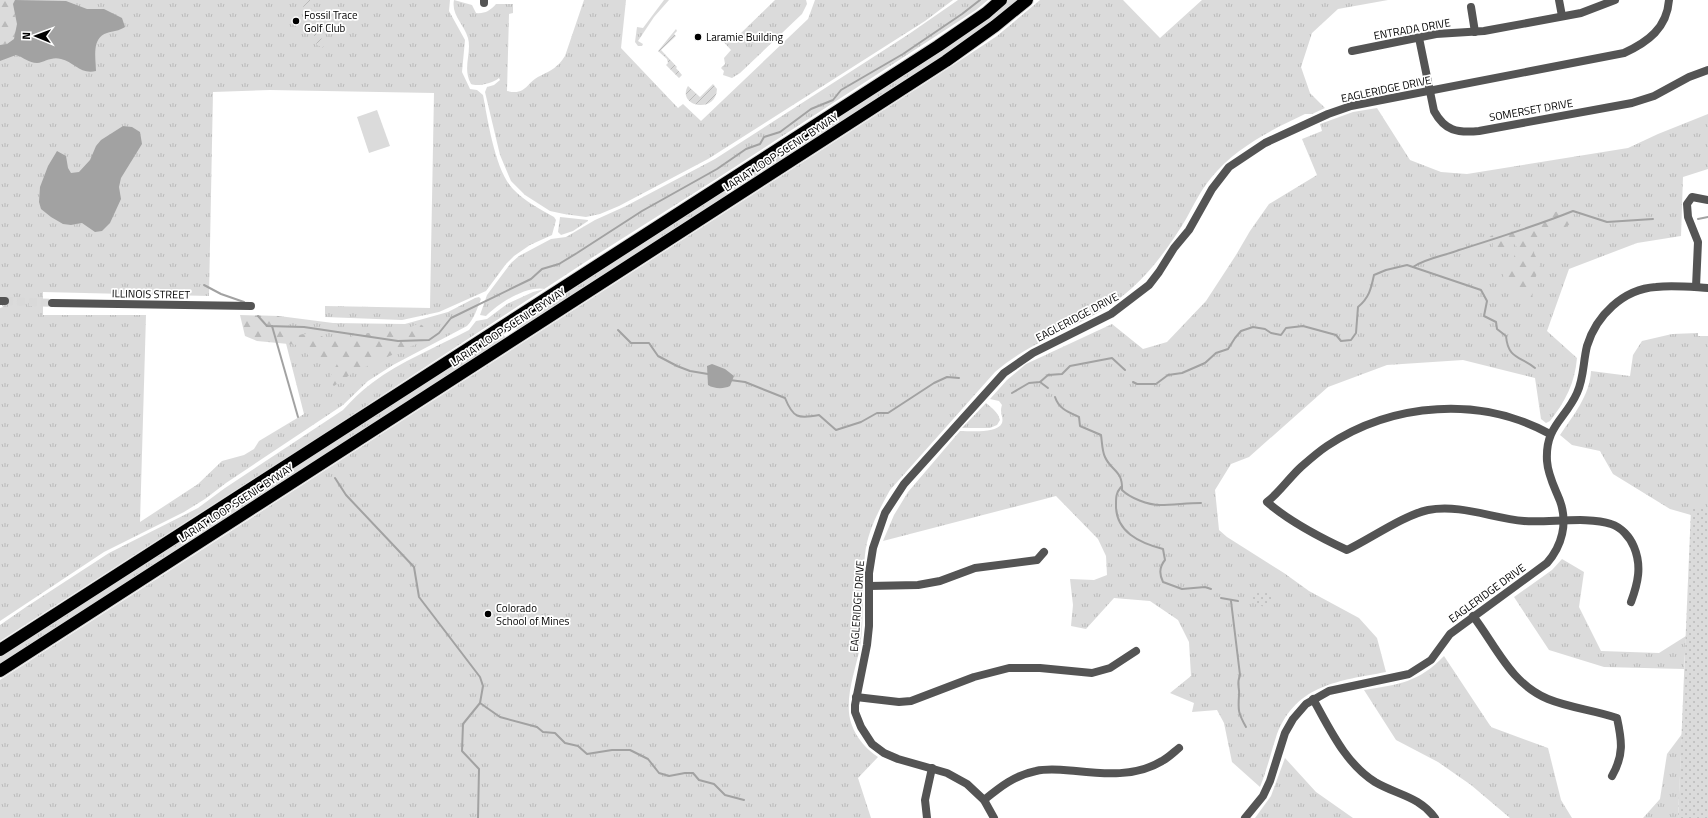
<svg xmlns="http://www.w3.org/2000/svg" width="1708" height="818" font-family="'Titillium Web',sans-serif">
  <defs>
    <pattern id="grass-tufts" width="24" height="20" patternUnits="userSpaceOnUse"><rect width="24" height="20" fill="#dbdbdb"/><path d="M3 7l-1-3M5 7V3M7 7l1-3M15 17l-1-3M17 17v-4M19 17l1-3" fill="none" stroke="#bababa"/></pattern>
    <pattern id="forest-firs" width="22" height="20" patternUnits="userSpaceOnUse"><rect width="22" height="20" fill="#dbdbdb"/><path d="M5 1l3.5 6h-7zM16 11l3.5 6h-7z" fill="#bababa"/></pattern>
    <pattern id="park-dots" width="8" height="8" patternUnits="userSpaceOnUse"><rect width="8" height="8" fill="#dbdbdb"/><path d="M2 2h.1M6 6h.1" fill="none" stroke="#bababa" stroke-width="1.8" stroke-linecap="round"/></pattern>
    <pattern id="garden-furrows" width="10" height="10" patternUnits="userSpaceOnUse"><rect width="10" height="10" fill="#dbdbdb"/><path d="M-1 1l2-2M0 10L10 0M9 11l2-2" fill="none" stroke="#bababa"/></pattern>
  </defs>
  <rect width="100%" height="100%" fill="#fff"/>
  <g fill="url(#grass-tufts)">
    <path d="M 0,0 L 450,0 L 449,11 L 465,40 L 462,72 L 470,89 L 477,90 L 483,95 C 488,121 495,170 513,189 C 524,201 540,209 554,217 L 556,220 L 552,235 L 530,245 L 514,256 L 506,264 L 486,291 L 439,312 L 402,320 L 325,317 L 325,306 L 430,308 L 434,93 L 270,90 L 213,92 L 209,296 L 43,292 L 43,315 L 146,315 L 140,522 L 198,484 L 222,461 L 244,455 L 254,449 L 259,441 L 304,414 L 279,316 L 333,323 L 405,324 L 448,312 L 475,298 L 479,297 L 481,299 C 477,309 474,319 467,326 L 393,365 L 368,381 L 343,405 L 226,483 L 205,499 L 184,512 L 104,552 L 0,621 L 0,308 L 3,307 L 0,301 Z"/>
    <path d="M 454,0 L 472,5 L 476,13 C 484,14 490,11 496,4 L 513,4 L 513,13 L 509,14 L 507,91 C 527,96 526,82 540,76 C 552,70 558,67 565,56 L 584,0 L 626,0 L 621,48 L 678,108 L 683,104 L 701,121 L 808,19 L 815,0 L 953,0 L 925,21 L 708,159 L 619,206 L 600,214 L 586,217 L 564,214 L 550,211 L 525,195 L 511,181 L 500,155 L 485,92 L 487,87 L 494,85 L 500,80 L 499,78 C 493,83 478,87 471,84 C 462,68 472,53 468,38 C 464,24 451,15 454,0 Z"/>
    <path d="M 664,0 L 669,0 L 654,17 L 638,41 L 643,44 L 642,46 L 638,46 L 635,42 L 637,27 L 643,28 Z"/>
    <path d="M 775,0 L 806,0 L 807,4 L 802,14 L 740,73 L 732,78 L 723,75 L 724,71 L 721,68 L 725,64 L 724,58 L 731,50 L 720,38 L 725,33 L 734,43 L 738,42 L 739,35 Z"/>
    <path d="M 958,0 L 988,0 L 976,10 L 721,176 L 590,259 L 323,434 L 0,641 L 0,625 L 26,607 L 109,553 L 198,508 L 225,488 L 343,410 C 352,400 361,391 372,383 C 401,361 437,347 469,330 L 476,321 L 487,319 L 507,304 L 533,292 L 545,289 C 527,285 499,303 486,316 L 480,315 L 487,295 L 511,263 L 519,256 L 551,239 L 566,237 L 595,220 L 626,206 L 715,159 L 909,34 Z"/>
    <path d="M 1007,0 L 1022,0 L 967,42 L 519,332 L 515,327 L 990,14 Z"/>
    <path d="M 1040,0 L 1123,0 L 1160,38 L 1202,0 L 1388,0 L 1338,9 L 1312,33 L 1301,67 L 1310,93 L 1325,108 L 1312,114 L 1305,114 C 1271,130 1235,148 1211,178 C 1200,191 1194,205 1186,219 C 1171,244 1153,269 1132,288 C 1092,325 1036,336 995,372 L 890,490 C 879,510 867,532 865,555 C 861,585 865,617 860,647 C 856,668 847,690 849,713 C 851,731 863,747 878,757 L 858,778 L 871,818 L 0,818 L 0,680 L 938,75 L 997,36 Z"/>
    <path d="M 1377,108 L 1410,160 L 1441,172 L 1467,174 L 1628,148 L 1658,134 L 1708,114 L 1708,169 L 1683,177 L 1681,236 L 1637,243 L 1569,269 L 1547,331 L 1577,358 C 1575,383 1565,402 1550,421 L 1546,423 L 1541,419 L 1535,378 L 1463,360 L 1387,365 L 1328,387 L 1249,457 L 1231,464 L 1215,490 L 1219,530 L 1227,537 L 1284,573 L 1309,591 L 1359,618 L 1377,638 L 1386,672 C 1339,681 1297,684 1277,734 C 1271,752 1267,770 1260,787 L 1232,762 L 1224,723 L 1217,710 L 1192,712 L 1194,703 L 1170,693 L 1191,676 L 1189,642 L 1178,620 L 1150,601 L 1114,598 L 1086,629 L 1071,626 L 1073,605 L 1070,579 L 1094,580 L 1107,575 L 1106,556 L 1098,539 L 1056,496 L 883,541 L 894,515 L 908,492 L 960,431 C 970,431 997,434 1002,423 C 1004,416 999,414 1002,405 L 999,401 L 990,399 L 1007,380 L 1026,364 L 1112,324 L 1143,349 L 1167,342 L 1206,301 L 1236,255 L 1250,231 L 1269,204 L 1317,175 L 1302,139 L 1322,131 L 1320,124 L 1353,112 Z"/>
    <path d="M 560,217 L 588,220 L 588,221 L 573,231 L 561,235 L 558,232 Z"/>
    <path d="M 501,332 L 507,339 L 0,666 L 0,654 Z"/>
    <path d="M 1698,333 L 1698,336 L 1708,336 L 1708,509 L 1691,509 L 1691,515 L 1670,509 L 1613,474 L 1600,451 L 1572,445 L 1560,435 C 1573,416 1590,395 1591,371 L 1630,376 L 1633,355 L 1642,341 L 1672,334 Z"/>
    <path d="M 986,403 C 992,408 998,412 1000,420 L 997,425 L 990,428 L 962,428 Z"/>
    <path d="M 1562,559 L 1584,572 L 1579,607 L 1601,651 L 1659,653 L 1686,636 L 1684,669 L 1604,667 L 1549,650 L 1514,597 L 1552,570 Z"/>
    <path d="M 1444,656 L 1491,727 L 1548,748 L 1561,800 L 1572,818 L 1510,818 L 1471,785 L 1438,762 L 1396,740 L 1364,690 C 1399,684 1418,683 1444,656 Z"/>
    <path d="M 1682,734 L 1678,818 L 1643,818 L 1660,799 L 1667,754 Z"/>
    <path d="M 1285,758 L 1316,792 L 1353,818 L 1255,818 L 1271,796 Z"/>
  </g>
  <g fill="url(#forest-firs)">
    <path d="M 0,0 L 15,0 L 13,4 L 17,30 L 14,39 L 7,44 L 0,45 Z"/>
    <path d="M 1569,209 L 1572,216 L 1573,222 L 1563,229 L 1550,232 L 1544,236 L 1535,245 L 1534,253 L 1540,265 C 1537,276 1530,286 1533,299 L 1531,303 L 1527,302 L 1503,276 L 1503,271 L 1508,266 L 1507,260 L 1514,257 L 1517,247 L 1515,244 L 1510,246 L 1508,251 L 1493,249 L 1493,243 L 1486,242 C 1491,231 1504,233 1514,229 L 1518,235 L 1524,235 L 1531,230 L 1528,225 C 1540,218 1555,210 1569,209 Z"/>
    <path d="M 240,315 L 279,316 L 287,325 L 293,327 L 297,335 C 308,334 318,332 326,339 L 341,336 L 348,342 L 354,334 L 369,333 L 384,327 L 394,329 L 406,329 L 418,324 L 422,325 L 430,335 L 423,341 L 354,372 L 334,386 L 328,381 L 338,362 L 325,357 L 319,361 L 311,358 L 299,345 L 257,341 L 245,336 Z"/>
  </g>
  <g fill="url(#park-dots)">
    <path d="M 1691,509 L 1708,509 L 1708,818 L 1678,818 Z"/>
    <path d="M 1258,591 L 1266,592 L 1272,596 L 1273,601 C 1268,609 1259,607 1253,602 L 1251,595 Z"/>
  </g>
  <g fill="url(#garden-furrows)">
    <path d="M 300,0 L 314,0 L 311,9 L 306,12 Z"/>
    <path d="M 311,17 L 313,17 C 322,24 320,39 324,48 L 317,45 L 313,32 L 314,31 L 309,18 Z"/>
    <path d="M 676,29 L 677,31 L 674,34 L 676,36 L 661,50 L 677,67 L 676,68 L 682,75 L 679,78 L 666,65 L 668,63 L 667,59 L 658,51 Z"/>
    <path d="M 713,84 L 717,89 C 716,115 676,106 688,86 L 700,97 Z"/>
  </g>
  <path fill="#dbdbdb" d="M 377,110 L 390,146 L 369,153 L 357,117 Z"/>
  <g fill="#a2a2a2">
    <path d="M 15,0 L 66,1 L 87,9 L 104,9 L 122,18 L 125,27 C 119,31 113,31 107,33 C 91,38 96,58 96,71 C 81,75 74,62 61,59 C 52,56 45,62 37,63 C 29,63 23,57 16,55 L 0,61 L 0,45 L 7,44 L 14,39 L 17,24 L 13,4 Z"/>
    <path d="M 123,126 L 132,127 L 140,132 L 142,144 L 121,178 L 119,187 L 121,199 L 110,223 L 102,231 L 95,232 L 82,223 L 71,225 L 63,224 L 51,217 L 41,209 L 39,202 L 40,187 L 48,166 L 57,151 L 66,156 L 68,168 L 71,173 L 79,172 L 90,160 L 96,146 L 101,140 Z"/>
    <path d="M 712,364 L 725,369 L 734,376 L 730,386 C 724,389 714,389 708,385 L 707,366 Z"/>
  </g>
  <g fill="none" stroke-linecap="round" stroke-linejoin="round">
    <g stroke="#a2a2a2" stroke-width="2">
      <path d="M 1698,219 L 1708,217"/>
      <path d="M 1413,267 C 1426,258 1444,256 1459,250 C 1497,238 1536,226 1573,211 L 1607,222 L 1653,219"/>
      <path d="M 204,285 L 221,294 L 244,302"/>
      <path d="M 258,316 L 267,326 L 304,327 L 398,341 L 429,340 L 439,333 L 451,318 L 531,279 L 542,269 L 559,264 L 577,253 L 642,211 L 717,169 L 746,149 L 760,144 L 764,137 L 780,132 L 811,109 L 833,100 L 841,90 L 903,54 L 962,14 L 980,0"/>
      <path d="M 272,326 L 298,417"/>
      <path d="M 618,330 L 631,343 L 649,343 L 658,356 L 677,366 L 690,371 L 708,374"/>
      <path d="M 730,380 L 745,382 L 785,398 C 793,418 798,419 819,415 L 836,430 L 861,422 L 877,413 L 888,413 L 934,383 L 947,377 L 959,378"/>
      <path d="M 1040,382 L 1048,388"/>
      <path d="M 1133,382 L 1137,384 L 1156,384 L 1168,375 L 1182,373 L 1205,363 L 1216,353 L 1228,349 L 1235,338 L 1241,331 L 1253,327 L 1265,329 L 1271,333 L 1281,335 L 1286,328 L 1303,326 L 1336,335 L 1341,341 L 1351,340 L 1356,333 L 1358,307 C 1369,298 1371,289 1374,275 L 1386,270 L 1407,265 L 1481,290 L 1487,301 L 1484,316 L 1496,322 L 1497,329 L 1506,336 C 1508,359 1520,356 1535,368"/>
      <path d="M 1012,393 L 1029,383 L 1040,382 L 1048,375 L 1062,374 L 1070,366 L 1112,358 L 1125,370"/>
      <path d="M 1055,397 C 1059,409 1068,412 1079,417 L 1080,426 L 1101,435 C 1102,441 1102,451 1105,457 C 1111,471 1123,470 1122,490 C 1130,498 1148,505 1160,505 C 1174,505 1187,503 1201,503"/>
      <path d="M 335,478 L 346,495 L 414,567 L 419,597 L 480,677 L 483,686 L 480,703 L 500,717 L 537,727 L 543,732 L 555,733 L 565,743 L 578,746 L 587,754 L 612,750 L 630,750 L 648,759 L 659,773 L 669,776 L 685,773 L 693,773 L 699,780 L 714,784 L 725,795 L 744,800"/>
      <path d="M 1121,487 C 1116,493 1116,497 1116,504 C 1115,532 1140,543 1163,549 L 1165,560 C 1159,567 1159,574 1163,582 L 1182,589 L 1205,587 L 1211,589"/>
      <path d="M 1221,598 L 1238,601"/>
      <path d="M 1231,601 L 1240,675 C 1236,685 1240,687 1239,695 C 1238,710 1238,713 1246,727"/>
      <path d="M 478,818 L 479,769 L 462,751 L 463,724 L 480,703"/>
    </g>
    <path stroke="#d9d9d9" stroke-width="8" stroke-dasharray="8 4" stroke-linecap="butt" d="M 5,301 L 52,303"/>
    <defs>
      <g id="highway">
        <path d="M 0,650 L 938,46 L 986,13 L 1001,0"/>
        <path d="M 0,671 L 946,61 L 995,26 L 1027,0"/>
      </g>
    </defs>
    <use href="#highway" stroke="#dbdbdb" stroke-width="14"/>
    <g stroke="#545454" stroke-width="8">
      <path d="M 1559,0 L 1562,16"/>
      <path d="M 484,3 L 484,0"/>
      <path d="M 1471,7 L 1475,32"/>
      <path d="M 1419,38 L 1434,111 C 1445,131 1457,133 1479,131 L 1632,103 L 1654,96 L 1689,77 L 1708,70"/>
      <path d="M 1352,51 L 1436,34 L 1484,31 L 1581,13 L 1615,0"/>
      <path d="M 1696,287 L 1698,242 L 1688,217 L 1687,204 L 1692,197 L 1708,200"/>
      <path d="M 0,301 L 5,301"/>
      <path d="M 52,303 L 251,306"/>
      <path d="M 1550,434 C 1481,396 1393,402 1327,446 C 1318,452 1309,460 1301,467 C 1289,478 1280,492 1267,502 C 1290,522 1319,537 1347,550 C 1370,539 1404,515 1428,510 C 1460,504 1492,518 1524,521 C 1548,523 1589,516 1611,524 C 1621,527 1630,537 1634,547 C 1642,566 1638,583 1631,602"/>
      <path d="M 869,586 L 918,585 L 940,581 L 975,568 L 1037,560 L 1044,552"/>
      <path d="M 1473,616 C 1496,646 1511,684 1548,699 C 1570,708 1594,710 1617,718 C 1622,741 1624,755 1612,776"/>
      <path d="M 856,697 L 899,702 L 911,701 L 974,677 L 1009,668 L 1040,668 L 1092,673 L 1110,668 L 1136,651"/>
      <path d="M 1313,699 C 1330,729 1345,763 1375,782 C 1397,795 1419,796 1435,818"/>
      <path d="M 984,800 C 1000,787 1015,775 1036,771 C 1049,768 1063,770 1076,771 C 1104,774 1136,777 1162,761 C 1168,758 1174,752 1179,748"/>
      <path d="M 927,818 L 925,800 L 932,768"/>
      <path d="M 994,818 L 984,800 L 967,784 L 947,773 L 898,759 L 884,753 L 872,744 L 861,727 L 855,712 L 855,705 L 867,645 L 869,626 L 869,573 L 873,548 L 885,513 L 904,484 L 1004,373 L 1033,353 L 1111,314 L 1149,285 L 1159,272 L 1174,248 L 1189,230 L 1212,189 L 1229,167 L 1265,143 L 1328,114 L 1351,106 L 1624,53 C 1648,42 1667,28 1669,0"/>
      <path d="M 1245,818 L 1263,796 L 1270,781 L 1285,733 L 1293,719 L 1306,704 L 1329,691 L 1409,674 L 1431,660 L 1450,634 L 1547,563 C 1562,546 1568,523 1560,501 C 1555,488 1548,476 1547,461 C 1545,426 1565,420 1577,393 C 1584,378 1583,362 1587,346 C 1596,316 1623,289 1656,287 C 1673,285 1691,287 1708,288"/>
    </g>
    <use href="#highway" stroke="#000" stroke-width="12"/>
  </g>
  <g fill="#000" stroke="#fff" stroke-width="1.5">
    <circle cx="296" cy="21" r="4"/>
    <circle cx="698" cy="37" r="4"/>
    <circle cx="488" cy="614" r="4"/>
  </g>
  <g text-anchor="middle" stroke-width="3.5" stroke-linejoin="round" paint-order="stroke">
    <g font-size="11" fill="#000" stroke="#fff" text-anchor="start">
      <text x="304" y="19">Fossil Trace<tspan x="304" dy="13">Golf Club</tspan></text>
      <text x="706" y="41">Laramie Building</text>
      <text x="496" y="612">Colorado<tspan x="496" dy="13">School of Mines</tspan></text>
    </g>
    <g font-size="11" fill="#000" stroke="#fff">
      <text transform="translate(1412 29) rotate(-10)" y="4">ENTRADA DRIVE</text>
      <text transform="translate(1386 89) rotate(-12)" y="4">EAGLERIDGE DRIVE</text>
      <text transform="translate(1531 110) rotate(-10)" y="4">SOMERSET DRIVE</text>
      <text transform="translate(781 152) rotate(-33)" y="4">LARIAT LOOP SCENIC BYWAY</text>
      <text transform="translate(151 294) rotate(1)" y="4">ILLINOIS STREET</text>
      <text transform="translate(1077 317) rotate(-28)" y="4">EAGLERIDGE DRIVE</text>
      <text transform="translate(508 327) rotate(-33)" y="4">LARIAT LOOP SCENIC BYWAY</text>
      <text transform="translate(236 503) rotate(-33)" y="4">LARIAT LOOP SCENIC BYWAY</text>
      <text transform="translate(1487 593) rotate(-36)" y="4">EAGLERIDGE DRIVE</text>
      <text transform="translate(857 606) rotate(-86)" y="4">EAGLERIDGE DRIVE</text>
    </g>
  </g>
  <g transform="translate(36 36) rotate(271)" stroke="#ffffff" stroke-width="3" paint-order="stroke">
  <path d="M0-3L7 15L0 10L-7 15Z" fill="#000000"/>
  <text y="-6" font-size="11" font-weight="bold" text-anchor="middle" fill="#000000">N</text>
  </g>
</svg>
